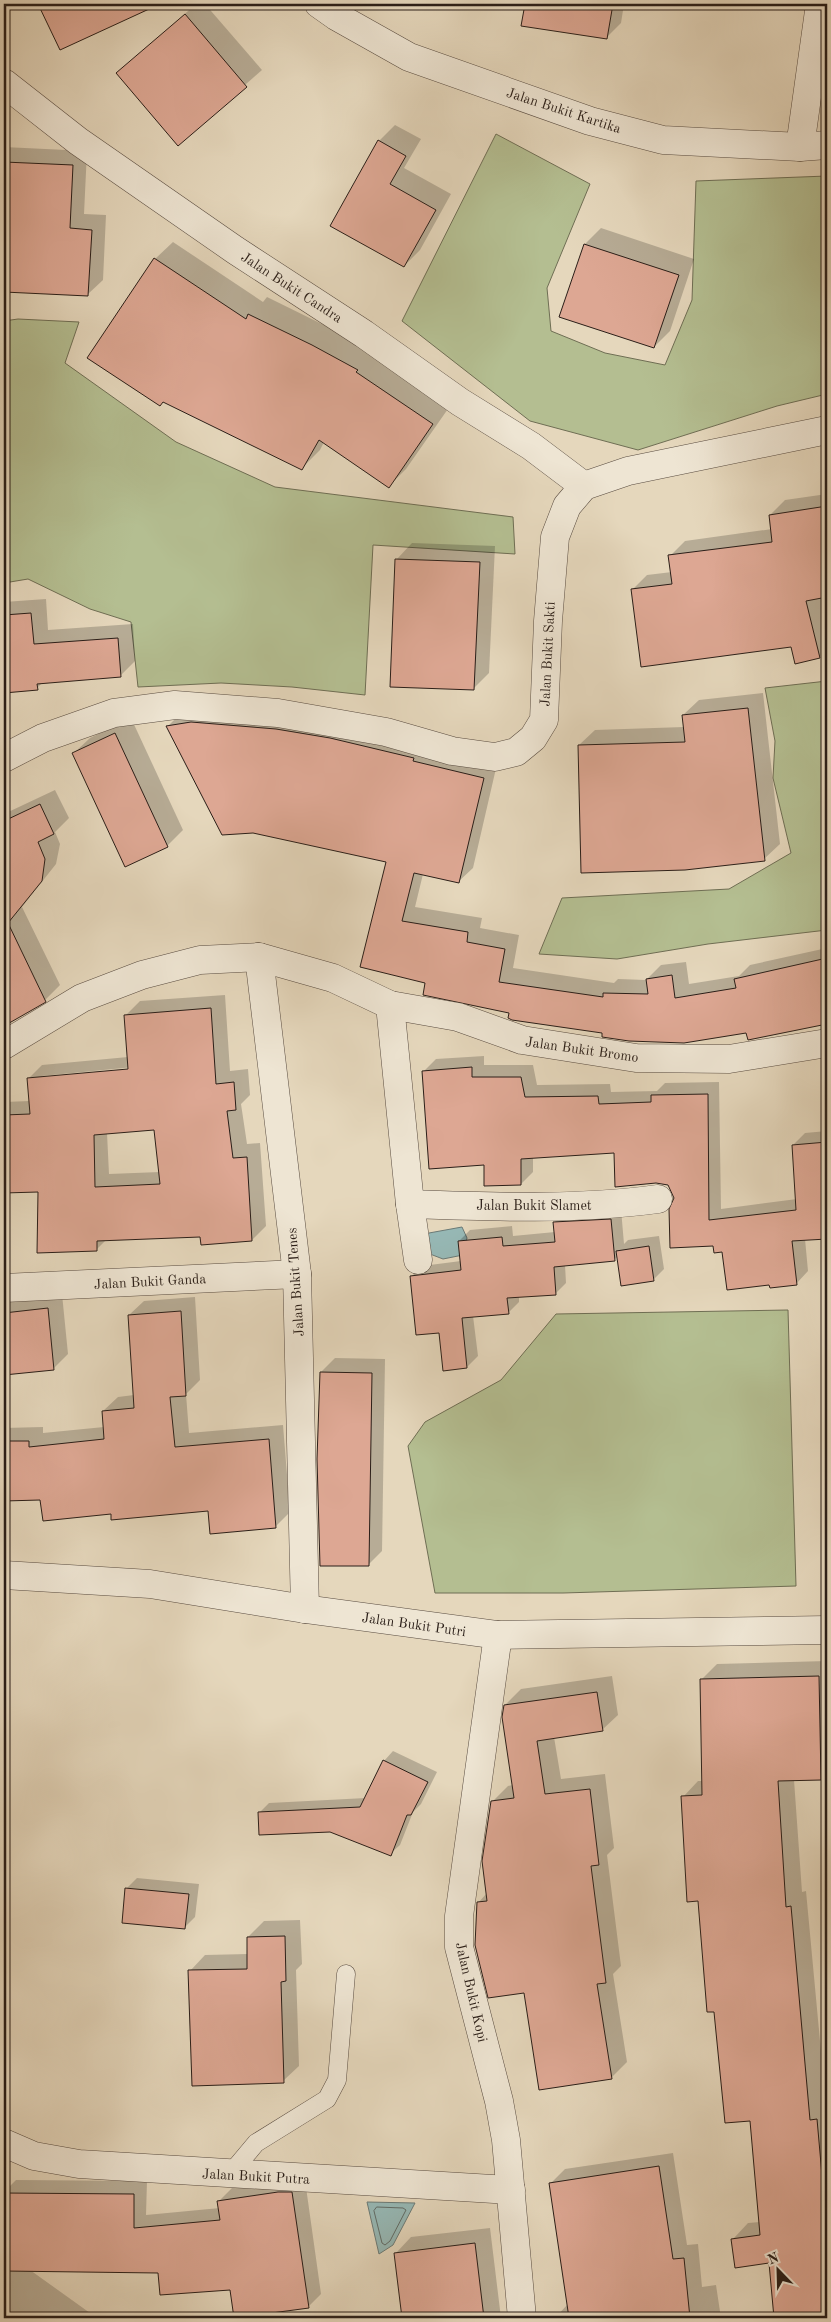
<svg xmlns="http://www.w3.org/2000/svg" width="831" height="2322" font-family="'Old Standard TT',serif">
  <rect width="100%" height="100%" fill="#e5d7bc"/>
  <filter id="stains"><feTurbulence type="fractalNoise" baseFrequency=".004" numOctaves="4"/><feColorMatrix values="0 0 0 0 .2 0 0 0 0 .09 0 0 0 0 .02 0 0 0 .5 -.17"/></filter>
  <radialGradient id="worn" r=".72"><stop offset=".6" stop-color="#630" stop-opacity="0"/><stop offset="1" stop-color="#630" stop-opacity=".3"/></radialGradient>
  <g fill="#b4be91" stroke="#6f6e54">
    <path d="M 496,134 L 590,184 L 547,288 L 551,331 L 605,353 L 665,365 L 692,300 L 696,181 L 827,176 L 827,394 L 777,406 L 638,450 L 530,421 L 402,321 Z"/>
    <path d="M 18,319 L 79,322 L 65,363 L 176,442 L 275,487 L 513,517 L 515,554 L 373,545 L 365,695 L 292,687 L 221,683 L 138,687 L 131,622 L 90,609 L 28,579 L 4,583 L 4,321 Z"/>
    <path d="M 827,681 L 827,930 L 708,944 L 617,959 L 539,954 L 562,898 L 729,889 L 791,853 L 773,778 L 775,741 L 765,688 Z"/>
    <path d="M 788,1310 L 796,1586 L 563,1593 L 435,1593 L 408,1446 L 425,1422 L 501,1380 L 556,1314 Z"/>
  </g>
  <g fill="#96b8b5" stroke="#6b7a76">
    <path d="M 462,1227 L 467,1238 L 463,1255 L 443,1259 L 430,1254 L 423,1241 L 429,1233 Z"/>
    <path d="M 367,2202 L 415,2203 L 393,2245 L 379,2254 Z"/>
  </g>
  <g fill="#0003" fill-rule="evenodd">
    <path d="M 39,4 L 157,4 L 60,48 Z"/>
    <path d="M 196,4 L 205,4 L 262,70 L 178,144 L 118,73 Z"/>
    <path d="M 526,4 L 624,4 L 621,23 L 606,38 L 522,25 Z"/>
    <path d="M 395,125 L 421,139 L 404,168 L 451,194 L 420,250 L 404,266 L 379,141 Z"/>
    <path d="M 4,147 L 87,151 L 84,214 L 106,215 L 103,280 L 88,294 L 4,291 Z"/>
    <path d="M 601,228 L 694,259 L 670,331 L 654,347 L 585,244 Z"/>
    <path d="M 173,242 L 263,302 L 267,297 L 330,328 L 450,406 L 406,469 L 389,486 L 324,442 L 320,450 L 302,468 L 155,259 Z"/>
    <path d="M 827,494 L 827,596 L 824,597 L 827,610 L 827,649 L 820,657 L 796,662 L 792,646 L 632,590 L 647,575 L 672,572 L 670,556 L 685,541 L 772,529 L 770,515 L 785,500 Z"/>
    <path d="M 412,543 L 495,546 L 489,673 L 474,688 L 397,559 Z"/>
    <path d="M 46,599 L 48,630 L 133,624 L 135,661 L 120,676 L 43,682 L 37,688 L 4,691 L 4,602 Z"/>
    <path d="M 763,693 L 780,844 L 764,859 L 579,745 L 595,730 L 684,727 L 683,715 L 699,700 Z"/>
    <path d="M 206,708 L 497,764 L 473,868 L 458,882 L 423,874 L 415,907 L 482,918 L 480,928 L 519,935 L 513,968 L 614,983 L 618,979 L 646,980 L 661,965 L 686,962 L 689,984 L 739,976 L 750,965 L 827,948 L 827,1022 L 748,1039 L 747,1032 L 603,1032 L 510,1012 L 426,982 L 361,966 L 387,861 L 168,726 L 182,712 Z"/>
    <path d="M 131,718 L 183,830 L 167,846 L 74,753 L 90,738 Z"/>
    <path d="M 55,790 L 69,818 L 55,832 L 60,844 L 56,864 L 22,907 L 60,985 L 45,1000 L 4,1025 L 4,814 Z"/>
    <path d="M 225,995 L 230,1071 L 248,1069 L 250,1095 L 241,1104 L 247,1144 L 260,1143 L 266,1226 L 252,1240 L 202,1244 L 201,1236 L 107,1239 L 96,1250 L 39,1190 L 4,1191 L 4,1102 L 30,1101 L 28,1079 L 42,1065 L 128,1057 L 126,1015 L 140,1001 ZM 134,1067 L 134,1070 L 42,1078 L 42,1076 ZM 155,1129 L 160,1172 L 109,1174 L 107,1133 Z"/>
    <path d="M 484,1056 L 484,1065 L 533,1065 L 537,1085 L 610,1084 L 611,1092 L 657,1091 L 665,1083 L 719,1082 L 721,1209 L 797,1199 L 793,1145 L 805,1133 L 827,1131 L 827,1237 L 805,1239 L 808,1271 L 796,1284 L 770,1284 L 714,1245 L 675,1198 L 669,1184 L 615,1151 L 533,1157 L 533,1172 L 521,1184 L 485,1164 L 424,1071 L 436,1059 Z"/>
    <path d="M 621,1209 L 624,1244 L 628,1240 L 659,1236 L 664,1269 L 653,1280 L 618,1256 L 614,1260 L 565,1265 L 566,1283 L 555,1294 L 519,1296 L 519,1302 L 508,1313 L 473,1316 L 478,1356 L 467,1367 L 440,1332 L 411,1277 L 422,1266 L 461,1261 L 459,1241 L 470,1230 L 512,1226 L 513,1236 L 555,1232 L 554,1223 L 565,1212 Z"/>
    <path d="M 62,1294 L 68,1354 L 54,1368 L 4,1374 L 4,1300 Z"/>
    <path d="M 195,1297 L 200,1380 L 186,1394 L 189,1433 L 283,1425 L 290,1512 L 275,1527 L 209,1509 L 112,1513 L 42,1499 L 4,1500 L 4,1428 L 43,1427 L 43,1433 L 104,1427 L 103,1411 L 118,1397 L 134,1395 L 129,1315 L 144,1301 Z"/>
    <path d="M 335,1358 L 385,1359 L 382,1551 L 368,1565 L 321,1372 Z"/>
    <path d="M 4,1604 L 7,1604 L 4,1639 Z"/>
    <path d="M 827,1661 L 827,1772 L 820,1779 L 794,1780 L 802,1892 L 806,1891 L 826,2105 L 827,2104 L 827,2318 L 775,2318 L 770,2262 L 733,2239 L 748,2223 L 760,2222 L 751,2119 L 715,2010 L 683,1797 L 698,1781 L 703,1781 L 701,1680 L 717,1664 Z"/>
    <path d="M 612,1676 L 618,1715 L 602,1730 L 554,1737 L 561,1779 L 605,1774 L 614,1848 L 607,1855 L 621,1966 L 613,1974 L 627,2062 L 611,2078 L 525,1992 L 478,1903 L 487,1893 L 492,1802 L 508,1786 L 513,1785 L 505,1705 L 521,1689 Z"/>
    <path d="M 393,1751 L 437,1772 L 421,1804 L 413,1812 L 400,1845 L 390,1854 L 330,1831 L 259,1813 L 269,1803 L 366,1798 L 384,1761 Z"/>
    <path d="M 137,1878 L 199,1884 L 195,1917 L 184,1928 L 126,1889 Z"/>
    <path d="M 300,1920 L 302,1964 L 296,1970 L 299,2066 L 283,2081 L 190,1971 L 205,1955 L 248,1954 L 248,1937 L 264,1921 Z"/>
    <path d="M 673,2153 L 687,2245 L 698,2244 L 702,2287 L 716,2285 L 721,2318 L 555,2318 L 568,2304 L 550,2184 L 565,2169 Z"/>
    <path d="M 293,2179 L 305,2180 L 321,2294 L 308,2307 L 159,2271 L 30,2270 L 97,2318 L 4,2318 L 4,2192 L 16,2180 L 147,2181 L 146,2215 L 220,2208 L 219,2201 L 232,2188 Z"/>
    <path d="M 490,2228 L 501,2318 L 426,2318 L 421,2291 L 396,2253 L 411,2237 Z"/>
  </g>
  <g fill="none" stroke-linecap="round" stroke-linejoin="round">
    <path stroke="#606b66" stroke-width="1" d="M 377,2207 L 403,2208 L 406,2210 L 390,2241 L 385,2245 L 382,2243 L 374,2211 Z"/>
  </g>
  <g fill="#dda793" stroke="#2a1e18" fill-rule="evenodd">
    <path d="M 38,4 L 160,4 L 60,50 Z"/>
    <path d="M 525,4 L 613,4 L 607,39 L 521,26 Z"/>
    <path d="M 185,14 L 247,87 L 178,146 L 116,73 Z"/>
    <path d="M 378,140 L 406,156 L 390,184 L 436,210 L 404,267 L 330,226 Z"/>
    <path d="M 4,162 L 73,165 L 70,228 L 92,230 L 88,296 L 4,292 Z"/>
    <path d="M 584,244 L 679,275 L 654,348 L 559,317 Z"/>
    <path d="M 154,258 L 246,319 L 248,314 L 312,345 L 358,370 L 356,372 L 433,424 L 389,488 L 319,440 L 302,470 L 163,402 L 160,406 L 87,358 Z"/>
    <path d="M 827,506 L 827,597 L 806,601 L 820,658 L 795,664 L 791,647 L 641,667 L 631,589 L 672,584 L 668,555 L 772,542 L 769,515 Z"/>
    <path d="M 395,559 L 480,562 L 474,690 L 390,687 Z"/>
    <path d="M 31,613 L 34,644 L 118,638 L 121,677 L 37,684 L 38,690 L 4,693 L 4,615 Z"/>
    <path d="M 748,708 L 765,861 L 685,870 L 581,873 L 578,745 L 685,742 L 682,715 Z"/>
    <path d="M 191,722 L 276,729 L 330,738 L 414,758 L 413,761 L 484,778 L 459,883 L 414,873 L 402,921 L 468,932 L 467,942 L 505,949 L 499,982 L 603,997 L 603,993 L 648,994 L 646,979 L 672,975 L 675,998 L 736,988 L 734,979 L 827,958 L 827,1024 L 748,1040 L 746,1033 L 684,1043 L 629,1041 L 602,1037 L 602,1033 L 512,1020 L 508,1018 L 509,1013 L 423,995 L 425,983 L 360,967 L 386,862 L 253,833 L 222,835 L 166,726 Z"/>
    <path d="M 115,733 L 168,847 L 125,867 L 72,753 Z"/>
    <path d="M 40,804 L 54,834 L 38,842 L 45,859 L 42,881 L 8,923 L 46,1002 L 4,1026 L 4,821 Z"/>
    <path d="M 211,1008 L 216,1084 L 234,1082 L 236,1110 L 227,1111 L 233,1158 L 247,1157 L 252,1241 L 201,1245 L 200,1237 L 97,1241 L 97,1251 L 37,1253 L 38,1192 L 4,1193 L 4,1115 L 30,1114 L 27,1078 L 128,1069 L 124,1015 ZM 154,1130 L 160,1184 L 95,1187 L 94,1135 Z"/>
    <path d="M 472,1067 L 472,1077 L 521,1077 L 525,1097 L 598,1096 L 599,1104 L 651,1102 L 651,1095 L 708,1094 L 709,1220 L 796,1210 L 792,1145 L 827,1142 L 827,1239 L 792,1241 L 797,1285 L 770,1288 L 769,1285 L 727,1290 L 722,1252 L 714,1253 L 713,1246 L 670,1248 L 669,1209 L 674,1198 L 668,1185 L 656,1183 L 615,1187 L 614,1153 L 521,1159 L 521,1185 L 484,1186 L 484,1165 L 429,1169 L 422,1071 Z"/>
    <path d="M 611,1219 L 615,1261 L 554,1267 L 556,1295 L 507,1298 L 509,1314 L 462,1318 L 467,1368 L 443,1371 L 439,1333 L 416,1335 L 410,1276 L 461,1270 L 458,1241 L 502,1237 L 503,1246 L 555,1242 L 553,1222 Z"/>
    <path d="M 649,1246 L 654,1281 L 621,1286 L 616,1251 Z"/>
    <path d="M 48,1308 L 54,1370 L 4,1375 L 4,1313 Z"/>
    <path d="M 181,1311 L 186,1396 L 170,1397 L 175,1447 L 269,1439 L 276,1528 L 210,1534 L 208,1511 L 111,1520 L 111,1514 L 43,1521 L 40,1500 L 4,1501 L 4,1441 L 29,1441 L 29,1447 L 104,1439 L 102,1411 L 134,1408 L 128,1315 Z"/>
    <path d="M 320,1372 L 372,1373 L 369,1566 L 320,1566 L 317,1459 Z"/>
    <path d="M 819,1676 L 821,1780 L 778,1781 L 786,1907 L 791,1906 L 810,2120 L 817,2119 L 827,2232 L 827,2318 L 774,2318 L 769,2263 L 735,2268 L 731,2239 L 760,2235 L 750,2121 L 725,2123 L 714,2012 L 707,2012 L 698,1901 L 687,1902 L 681,1796 L 702,1795 L 700,1679 Z"/>
    <path d="M 597,1692 L 603,1731 L 537,1741 L 545,1794 L 590,1789 L 599,1865 L 591,1866 L 606,1983 L 597,1984 L 612,2079 L 539,2090 L 524,1993 L 488,1998 L 475,1945 L 477,1902 L 487,1901 L 482,1861 L 491,1801 L 514,1798 L 502,1717 L 504,1705 Z"/>
    <path d="M 383,1760 L 428,1782 L 411,1815 L 407,1815 L 391,1856 L 330,1832 L 259,1835 L 258,1812 L 360,1807 Z"/>
    <path d="M 125,1888 L 189,1894 L 185,1929 L 122,1923 Z"/>
    <path d="M 285,1936 L 286,1981 L 281,1982 L 284,2083 L 192,2086 L 188,1970 L 247,1969 L 247,1937 Z"/>
    <path d="M 659,2166 L 673,2259 L 684,2258 L 690,2318 L 569,2318 L 549,2183 Z"/>
    <path d="M 278,2192 L 292,2192 L 309,2308 L 234,2318 L 230,2290 L 160,2295 L 158,2273 L 4,2271 L 4,2193 L 134,2194 L 134,2228 L 220,2220 L 217,2201 Z"/>
    <path d="M 475,2243 L 484,2318 L 402,2318 L 394,2253 Z"/>
  </g>
  <g fill="none" stroke-linecap="round" stroke-linejoin="round">
    <defs>
      <path id="lane" d="M 230,2174 L 256,2143 L 327,2099 L 337,2080 L 346,1974"/>
      <g id="street">
        <path d="M 319,4 L 336,16 L 409,57 L 590,121 L 663,140 L 800,147 L 827,145"/>
        <path d="M 4,83 L 78,141 L 235,250 L 364,334 L 460,402 L 531,446 L 584,486"/>
        <path d="M 800,147 L 820,4"/>
        <path d="M 4,758 L 43,738 L 114,713 L 175,705 L 278,713 L 386,732 L 452,751 L 495,757 L 516,752 L 533,738 L 544,720 L 548,621 L 555,537 L 567,506 L 584,486 L 628,471 L 827,430"/>
        <path d="M 259,957 L 297,1274 L 305,1609"/>
        <path d="M 390,1005 L 410,1204 C 493,1207 576,1210 658,1199"/>
        <path d="M 4,1045 L 82,998 L 142,975 L 200,960 L 259,957 L 333,978 L 390,1005 L 458,1017 L 522,1040 L 636,1058 L 729,1059 L 827,1043"/>
        <path d="M 410,1204 L 418,1260"/>
        <path d="M 4,1288 L 297,1274"/>
        <path d="M 4,1575 L 150,1584 L 305,1609 L 498,1635 L 827,1630"/>
        <path d="M 498,1635 L 459,1916 L 459,1947 L 499,2101 L 506,2140 L 522,2318"/>
        <path d="M 4,2143 L 34,2156 L 79,2164 L 511,2190"/>
      </g>
    </defs>
    <use href="#lane" stroke="#594c41" stroke-width="19"/>
    <use href="#street" stroke="#594c41" stroke-width="29"/>
    <use href="#lane" stroke="#eee5d3" stroke-width="18"/>
    <use href="#street" stroke="#eee5d3" stroke-width="28"/>
  </g>
  <g text-anchor="middle" stroke-width="5" stroke-linejoin="round" paint-order="stroke">
    <g font-size="14" fill="#2a1e18" stroke="#eee5d3">
      <text transform="translate(564 110) rotate(18)" y="5">Jalan Bukit Kartika</text>
      <text transform="translate(292 287) rotate(33)" y="5">Jalan Bukit Candra</text>
      <text transform="translate(547 654) rotate(-87)" y="5">Jalan Bukit Sakti</text>
      <text transform="translate(582 1049) rotate(8)" y="5">Jalan Bukit Bromo</text>
      <text x="534" y="1210">Jalan Bukit Slamet</text>
      <text transform="translate(150 1281) rotate(-3)" y="5">Jalan Bukit Ganda</text>
      <text transform="translate(295 1282) rotate(-94)" y="5">Jalan Bukit Tenes</text>
      <text transform="translate(414 1624) rotate(8)" y="5">Jalan Bukit Putri</text>
      <text transform="translate(472 1992) rotate(77)" y="5">Jalan Bukit Kopi</text>
      <text transform="translate(256 2176) rotate(3)" y="5">Jalan Bukit Putra</text>
    </g>
  </g>
  <rect width="831" height="2322" fill="none" stroke="#e5d7bc" stroke-width="20"/>
  <rect x="5" y="5" width="821" height="2312" fill="none" stroke="#2a1e18" stroke-width="2.5"/>
  <rect x="10" y="10" width="811" height="2302" fill="none" stroke="#2a1e18"/>
  <g transform="translate(778 2270) rotate(337)" stroke="#eee5d3" stroke-width="4" paint-order="stroke">
  <path d="M0-4L9 19L0 12L-9 19Z" fill="#2a1e18"/>
  <text y="-8" font-size="14" font-weight="bold" text-anchor="middle" fill="#2a1e18">N</text>
  </g>
  <rect width="100%" height="100%" filter="url(#stains)"/>
  <rect width="100%" height="100%" fill="url(#worn)"/>
</svg>
